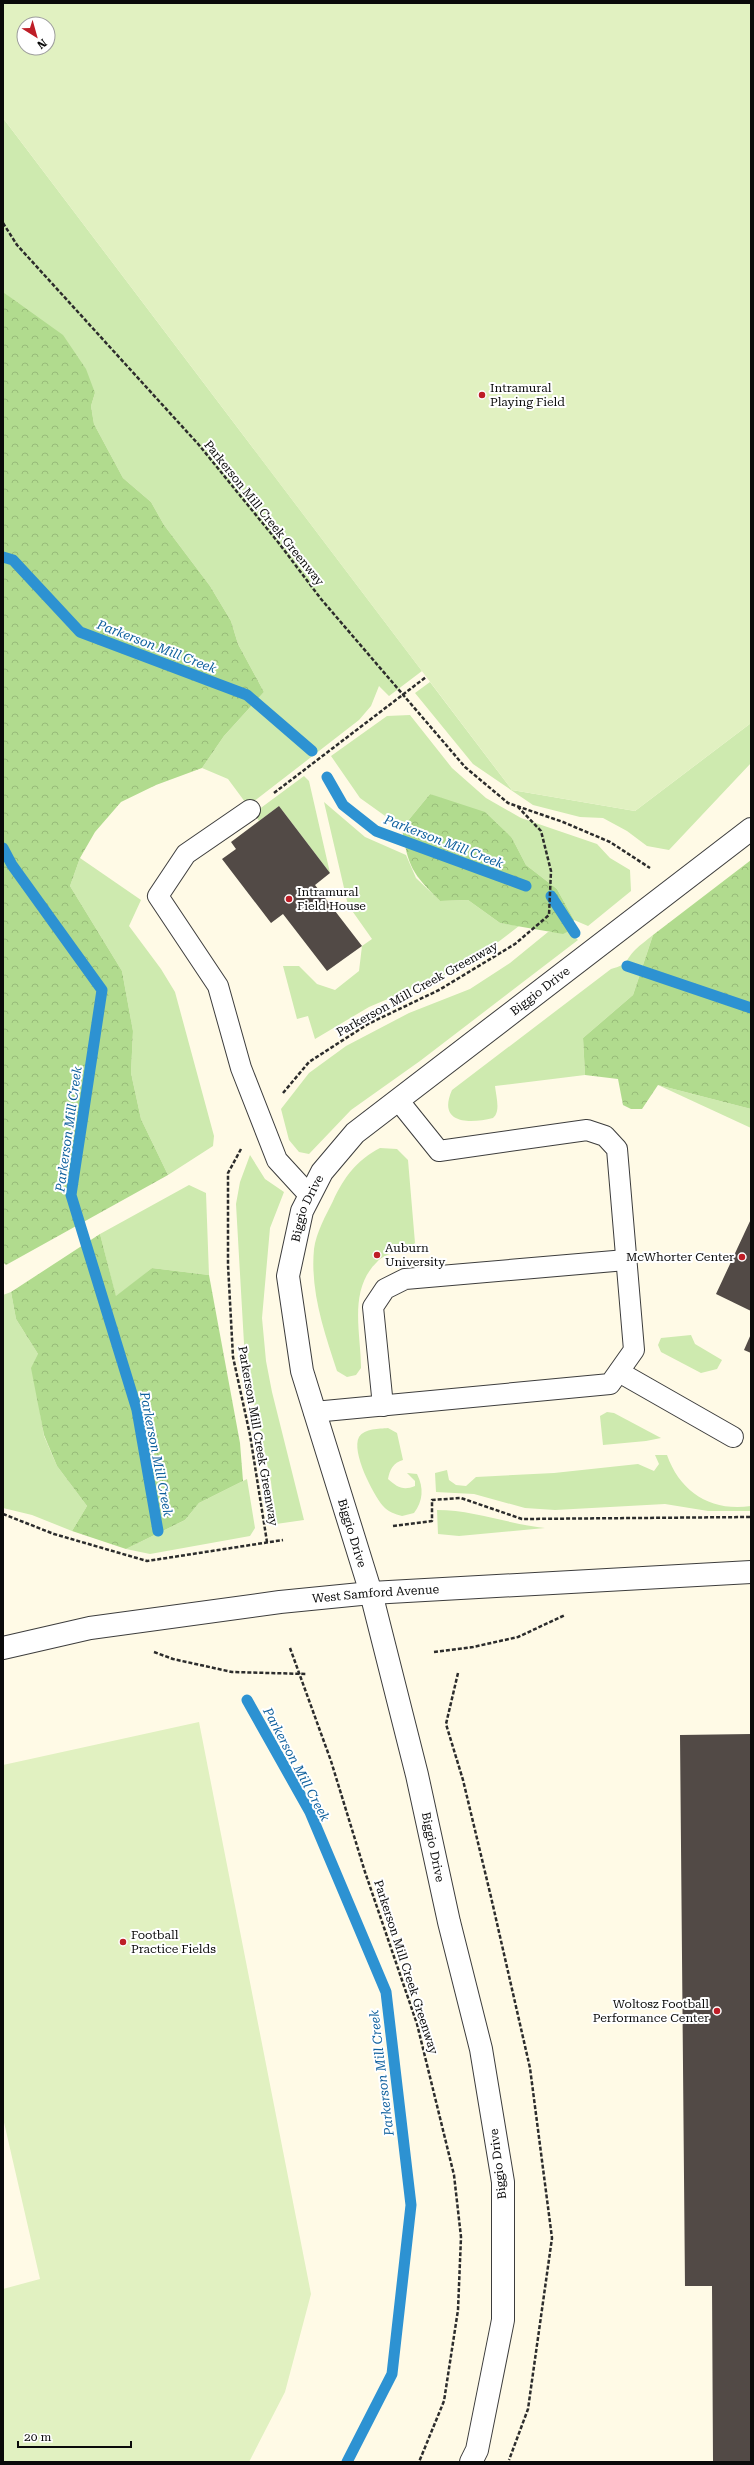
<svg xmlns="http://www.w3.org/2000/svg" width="754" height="2465" font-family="'Roboto Serif',serif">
  <defs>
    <pattern id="forest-crowns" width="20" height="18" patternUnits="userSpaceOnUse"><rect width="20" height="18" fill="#b1db8e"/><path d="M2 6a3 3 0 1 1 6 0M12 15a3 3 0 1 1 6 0" fill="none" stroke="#97bb79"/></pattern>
  </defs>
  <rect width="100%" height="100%" fill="#fffae6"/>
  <g fill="#ceeaaf">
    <path d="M 3,118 L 422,671 L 389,696 L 379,686 L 371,706 L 359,720 L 248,806 L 228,779 L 202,768 L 224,736 L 264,692 L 238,644 L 231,621 L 210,586 L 164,525 L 151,502 L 123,478 L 94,424 L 91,406 L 95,393 L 23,308 L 3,292 Z"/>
    <path d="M 430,682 L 512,790 L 635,811 L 751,723 L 751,763 L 669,850 L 647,846 L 627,831 L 603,818 L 580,817 L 533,805 L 473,764 L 415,693 Z"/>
    <path d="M 410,715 L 452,768 L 486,798 L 521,818 L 597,844 L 610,858 L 630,870 L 631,891 L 588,926 L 574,920 L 557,889 L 526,865 L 512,838 L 430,794 L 402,828 L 360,798 L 331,756 L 387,716 Z"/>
    <path d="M 304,776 L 309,781 L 330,873 L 279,806 L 259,821 L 254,813 Z"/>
    <path d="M 324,802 L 365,837 L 406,855 L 416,878 L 440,901 L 468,900 L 500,923 L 519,926 L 489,949 L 442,976 L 369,1007 L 315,1039 L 308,1016 L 297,1019 L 283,966 L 299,966 L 317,984 L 335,990 L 359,971 L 362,946 L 372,939 L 348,905 Z"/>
    <path d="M 80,858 L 141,900 L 129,926 L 161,969 L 175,992 L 214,1136 L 213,1146 L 168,1175 L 141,1119 L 131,1073 L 133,1031 L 122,971 L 70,886 Z"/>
    <path d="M 569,931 L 578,940 L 420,1061 L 351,1110 L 309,1154 L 299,1152 L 289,1140 L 281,1109 L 309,1073 L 346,1046 L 409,1013 L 470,989 L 510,963 L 548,932 Z"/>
    <path d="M 653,935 L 633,995 L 583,1038 L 585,1075 L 495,1086 C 496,1096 501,1112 493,1118 C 469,1124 437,1124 452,1090 L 611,969 C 630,964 624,961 635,950 C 641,944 647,940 653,935 Z"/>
    <path d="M 658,1085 L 751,1109 L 751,1128 Z"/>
    <path d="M 380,1148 L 397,1149 L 408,1160 L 415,1243 C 404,1253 387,1251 377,1262 C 348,1290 361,1333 361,1368 L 356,1375 L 347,1377 L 337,1371 C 324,1331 310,1291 314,1249 C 316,1233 326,1215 333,1201 C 344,1177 357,1160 380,1148 Z"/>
    <path d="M 250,1155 L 265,1179 L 284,1192 L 270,1228 L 262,1318 L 266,1361 L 272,1392 L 304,1520 L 276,1524 L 271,1482 L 245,1361 L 236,1204 L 240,1182 Z"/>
    <path d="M 189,1185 L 206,1193 L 209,1275 L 152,1268 L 116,1297 L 100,1234 Z"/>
    <path d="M 11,1292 L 16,1319 L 38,1354 L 39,1406 L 44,1436 L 57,1466 L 87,1506 L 72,1531 L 32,1515 L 3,1508 L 3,1295 Z"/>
    <path d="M 691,1335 L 695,1344 L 722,1360 L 717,1369 L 701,1373 L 661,1352 L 658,1345 L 661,1338 Z"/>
    <path d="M 607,1412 L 614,1413 L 661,1438 L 646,1441 L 603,1445 L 600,1416 Z"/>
    <path d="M 388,1428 L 397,1433 L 403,1460 C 393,1463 390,1469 388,1479 C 397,1487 403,1491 415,1486 L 415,1481 L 407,1473 L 417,1474 C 424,1488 423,1501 414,1513 L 402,1516 C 395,1514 388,1512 383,1506 C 373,1494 351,1452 359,1437 C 365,1428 379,1429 388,1428 Z"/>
    <path d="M 655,1455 L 667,1455 C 680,1492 711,1512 751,1506 L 751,1511 L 708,1511 L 665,1504 L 555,1510 L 525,1508 L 474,1494 L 436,1492 L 435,1473 L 447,1470 L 449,1480 L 456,1485 L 466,1486 L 476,1477 L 554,1473 L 638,1464 L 654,1471 L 659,1464 Z"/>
    <path d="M 247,1479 L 255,1528 L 250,1536 L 150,1554 L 126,1549 L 185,1520 L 199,1503 Z"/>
    <path d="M 437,1510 C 474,1510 508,1524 545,1528 L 459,1536 L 438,1534 Z"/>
  </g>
  <g fill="url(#forest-crowns)">
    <path d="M 3,292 L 63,335 L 86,369 L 95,393 L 91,406 L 94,424 L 123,478 L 151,502 L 164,525 L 210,586 L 231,621 L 238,644 L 264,692 L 224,736 L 202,768 L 156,785 L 121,802 L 95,832 L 80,858 L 70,886 L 122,971 L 133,1031 L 131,1073 L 141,1119 L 168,1175 L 6,1265 L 3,1262 Z"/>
    <path d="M 430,794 L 485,812 L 512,838 L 526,865 L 557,889 L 574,920 L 569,931 L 563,934 L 500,923 L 468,900 L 440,901 C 412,873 408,867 402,828 Z"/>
    <path d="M 751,860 L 751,1109 L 658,1085 L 642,1109 L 631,1109 L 623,1105 L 618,1079 L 585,1075 L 583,1038 L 633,995 L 653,935 Z"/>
    <path d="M 100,1234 L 116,1296 L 152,1268 L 209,1275 L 240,1443 L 243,1481 L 199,1503 L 185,1520 L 126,1549 L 72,1531 L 87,1506 L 57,1466 L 44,1435 L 31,1368 L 38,1354 L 16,1319 L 11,1292 Z"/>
  </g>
  <g fill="#e1f1c1" fill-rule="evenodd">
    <path d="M 3,3 L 751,3 L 751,723 L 635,811 L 512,790 L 3,118 ZM 24,24 L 48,24 L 48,48 L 24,48 Z"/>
    <path d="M 199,1722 L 311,2294 L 285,2392 L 249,2462 L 3,2462 L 3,2289 L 40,2279 L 3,2118 L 3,1765 Z"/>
  </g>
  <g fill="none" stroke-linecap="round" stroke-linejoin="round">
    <g stroke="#2d92d2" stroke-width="11">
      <path d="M 3,557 L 13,560 L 80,632 L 247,695 L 312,751"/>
      <path d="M 327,777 L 343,805 L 376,831 L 526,886"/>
      <path d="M 3,848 L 12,865 L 102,990 L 71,1195 L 137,1410 L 158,1531"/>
      <path d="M 551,896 L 575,933"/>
      <path d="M 627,966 L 751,1008"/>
      <path d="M 247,1700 L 310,1812 L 386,1992 L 411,2205 L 392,2374 L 347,2462"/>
    </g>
  </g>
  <g fill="#524a46">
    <path d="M 279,806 L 330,873 L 315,885 L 362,946 L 327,971 L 283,914 L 271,923 L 222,859 L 236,849 L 231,842 Z"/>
    <path d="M 751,1219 L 751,1311 L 716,1294 Z"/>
    <path d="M 751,1334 L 751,1353 L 744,1350 Z"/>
    <path d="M 751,1734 L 751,2462 L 713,2462 L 712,2286 L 685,2286 L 680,1735 Z"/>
  </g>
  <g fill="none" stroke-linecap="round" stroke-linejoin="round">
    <defs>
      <g id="service">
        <path d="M 250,810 L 186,854 L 158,896 L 218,986 L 241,1068 L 277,1160 L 310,1196"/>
        <path d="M 619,1372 L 733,1437"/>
        <path d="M 383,1406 L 373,1307 L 385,1289 L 405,1279 L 626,1260"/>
        <path d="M 314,1412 L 610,1384 L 634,1350 L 617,1149 L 605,1136 L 587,1130 L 439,1151 L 398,1100"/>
      </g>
      <g id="minor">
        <path id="s1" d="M 471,2462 L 477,2450 L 503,2320 L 503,2182 L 481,2049 L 449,1922 L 417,1775 L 371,1593 L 302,1371 L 288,1276 L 302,1211 L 322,1172 L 355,1133 L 751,829"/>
      </g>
      <g id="tertiary">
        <path id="s2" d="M 3,1648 L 90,1628 L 280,1602 L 371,1593 L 751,1572"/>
      </g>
    </defs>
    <use href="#service" stroke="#3d3d3d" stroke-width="22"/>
    <use href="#minor" stroke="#3d3d3d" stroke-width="24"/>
    <use href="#tertiary" stroke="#3d3d3d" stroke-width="24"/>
    <g stroke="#2c2c2c" stroke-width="2.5" stroke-dasharray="4 2" stroke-linecap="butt">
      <path d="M 3,223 L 17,245 L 199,445 L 278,542 L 321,599 L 465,767 L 508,803 L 563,822 L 610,842 L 650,868"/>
      <path d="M 274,793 L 426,677"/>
      <path d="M 283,1093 L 309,1062 L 368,1024 L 439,990 L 515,944 L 549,915 L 551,871 L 541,831 L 518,807"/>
      <path d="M 241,1149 L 228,1173 L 228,1265 L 233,1357 L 250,1435 L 267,1542"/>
      <path d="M 3,1514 L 54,1534 L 147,1561 L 283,1540"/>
      <path d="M 393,1526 L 432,1521 L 432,1500 L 461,1498 L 522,1519 L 751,1517"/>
      <path d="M 290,1648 L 331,1761 L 365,1872 L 417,2024 L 454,2175 L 461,2237 L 458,2310 L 444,2401 L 419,2462"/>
      <path d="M 154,1652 L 173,1659 L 232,1672 L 307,1674"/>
      <path d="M 434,1652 L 473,1647 L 518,1637 L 565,1615"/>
      <path d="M 458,1673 L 446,1724 L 463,1780 L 491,1897 L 530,2068 L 552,2238 L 528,2409 L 509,2460"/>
    </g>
    <use href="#service" stroke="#fff" stroke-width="20"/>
    <use href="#minor" stroke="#fff" stroke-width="22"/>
    <use href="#tertiary" stroke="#fff" stroke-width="22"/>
  </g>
  <g fill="#be1e27" stroke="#fff" stroke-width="1.5">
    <circle cx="482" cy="395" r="4"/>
    <circle cx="289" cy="899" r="4"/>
    <circle cx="377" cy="1255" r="4"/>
    <circle cx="742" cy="1257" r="4"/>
    <circle cx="123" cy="1942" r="4"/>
    <circle cx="717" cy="2011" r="4"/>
  </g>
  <g text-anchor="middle" stroke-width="4" stroke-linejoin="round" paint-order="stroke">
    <g font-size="12" fill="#0a0a0a" stroke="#fff" text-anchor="start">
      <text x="490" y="392">Intramural<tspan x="490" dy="14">Playing Field</tspan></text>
      <text x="297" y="896">Intramural<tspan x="297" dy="14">Field House</tspan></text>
      <text x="385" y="1252">Auburn<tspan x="385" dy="14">University</tspan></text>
      <text x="734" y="1261" text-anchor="end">McWhorter Center</text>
      <text x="131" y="1939">Football<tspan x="131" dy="14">Practice Fields</tspan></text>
      <text x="709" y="2008" text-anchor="end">Woltosz Football<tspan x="709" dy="14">Performance Center</tspan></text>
    </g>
    <g font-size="12" fill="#0a0a0a" stroke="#fff">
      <text transform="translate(264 513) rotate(51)" y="4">Parkerson Mill Creek Greenway</text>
      <text transform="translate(417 989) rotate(-29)" y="4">Parkerson Mill Creek Greenway</text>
      <text dy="4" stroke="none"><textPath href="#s1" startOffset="1611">Biggio Drive</textPath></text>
      <text dy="4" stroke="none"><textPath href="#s1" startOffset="1287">Biggio Drive</textPath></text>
      <text transform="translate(258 1436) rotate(80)" y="4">Parkerson Mill Creek Greenway</text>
      <text transform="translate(352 1533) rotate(73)" y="4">Biggio Drive</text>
      <text dy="4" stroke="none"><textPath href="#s2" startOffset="377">West Samford Avenue</textPath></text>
      <text transform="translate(433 1847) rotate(78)" y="4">Biggio Drive</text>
      <text transform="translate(406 1967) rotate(72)" y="4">Parkerson Mill Creek Greenway</text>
      <text transform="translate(498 2164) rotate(-97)" y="4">Biggio Drive</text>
    </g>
    <g font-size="13" font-style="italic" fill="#10619e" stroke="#fff">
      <text transform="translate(157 646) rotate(21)" y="5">Parkerson Mill Creek</text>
      <text transform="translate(444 841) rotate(21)" y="5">Parkerson Mill Creek</text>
      <text transform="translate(68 1129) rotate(-82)" y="5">Parkerson Mill Creek</text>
      <text transform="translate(157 1454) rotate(79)" y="5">Parkerson Mill Creek</text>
      <text transform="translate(297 1764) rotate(62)" y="5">Parkerson Mill Creek</text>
      <text transform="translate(381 2073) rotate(-97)" y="5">Parkerson Mill Creek</text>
    </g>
  </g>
  <rect width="754" height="2465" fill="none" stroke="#0a0a0a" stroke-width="8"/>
  <g transform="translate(36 36) rotate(143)"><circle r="19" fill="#ffffff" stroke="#9d9d9d"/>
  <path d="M0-3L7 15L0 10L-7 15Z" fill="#be1e27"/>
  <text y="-6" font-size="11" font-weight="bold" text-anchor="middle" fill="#0a0a0a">N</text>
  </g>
  <path d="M18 2441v6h113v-6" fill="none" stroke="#0a0a0a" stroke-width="2"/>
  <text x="24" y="2441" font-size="12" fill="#0a0a0a" stroke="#ffffff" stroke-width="3" paint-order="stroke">20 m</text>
</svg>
